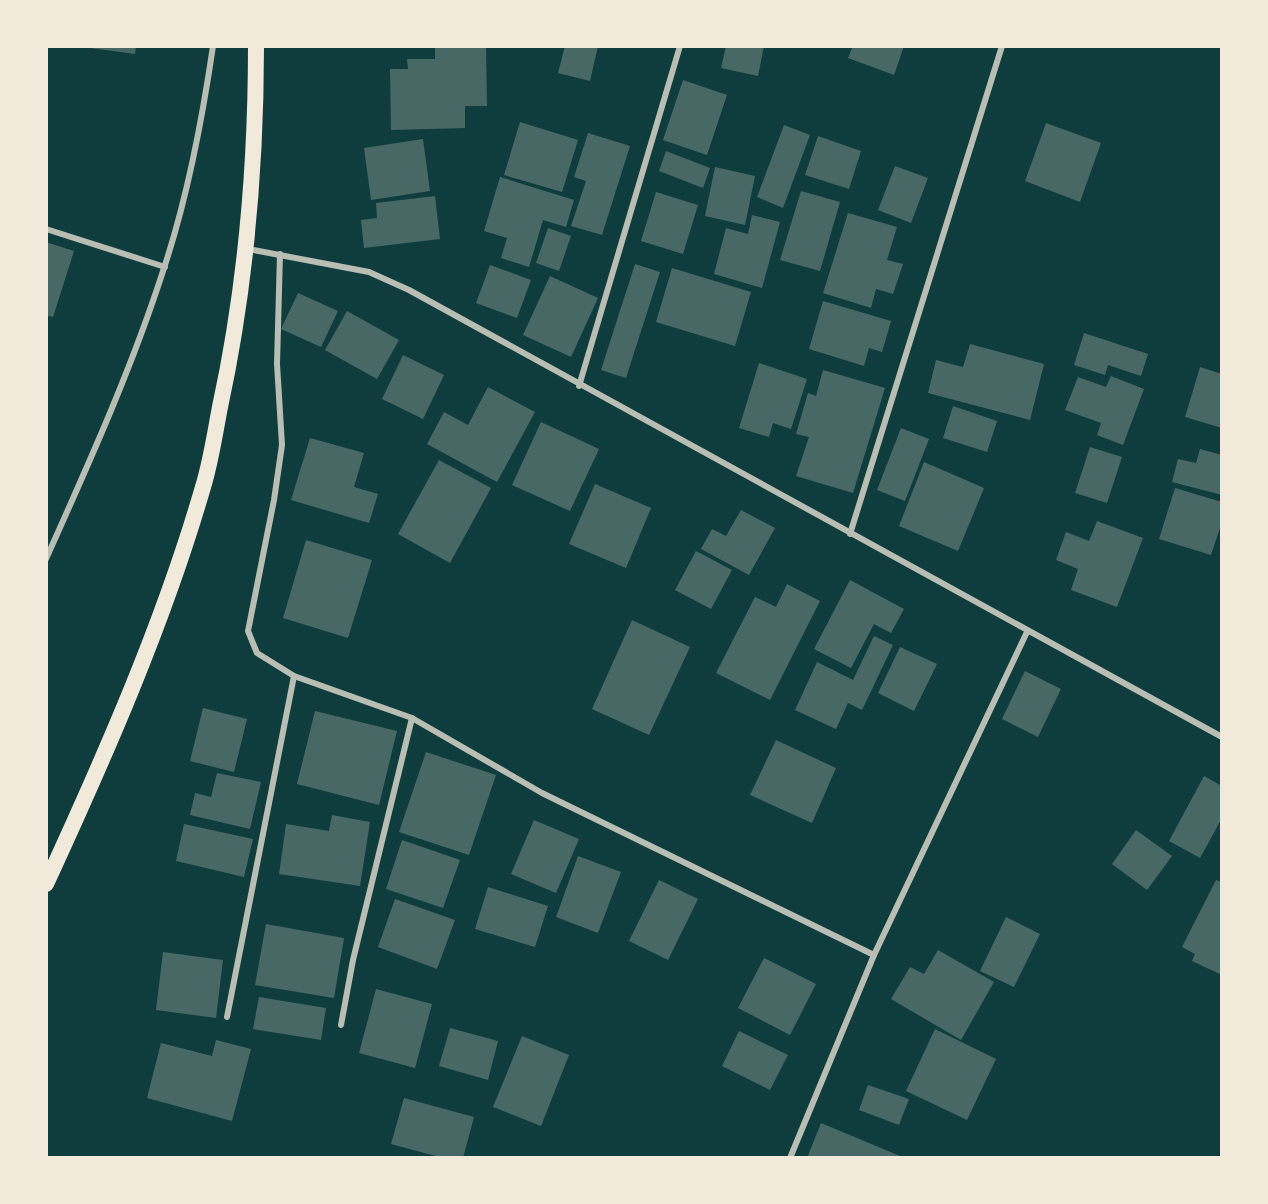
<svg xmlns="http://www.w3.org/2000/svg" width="1268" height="1204" font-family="Jost,sans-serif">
  <rect width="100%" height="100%" fill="#0f3d3e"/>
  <g fill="#486865">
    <path d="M 76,46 L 136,46 L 135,54 Z"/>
    <path d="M 435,46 L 486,46 L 487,106 L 465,106 L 465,128 L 391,130 L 390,69 L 408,69 L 407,59 L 435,59 Z"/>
    <path d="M 565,46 L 598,46 L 590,81 L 558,73 Z"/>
    <path d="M 726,46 L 764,46 L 758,76 L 721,68 Z"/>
    <path d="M 853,46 L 904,46 L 894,75 L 848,58 Z"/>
    <path d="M 683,80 L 727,95 L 707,155 L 663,140 Z"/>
    <path d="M 520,122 L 578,140 L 562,192 L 504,175 Z"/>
    <path d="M 1046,123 L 1101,143 L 1080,202 L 1025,181 Z"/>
    <path d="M 784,125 L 810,135 L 783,208 L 757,197 Z"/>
    <path d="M 588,133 L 630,146 L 602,235 L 571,226 L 586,181 L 574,177 Z"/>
    <path d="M 818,136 L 861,151 L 849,189 L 805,175 Z"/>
    <path d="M 423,139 L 430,191 L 371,200 L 364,148 Z"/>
    <path d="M 666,151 L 710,168 L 703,188 L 659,171 Z"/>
    <path d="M 895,166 L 928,178 L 911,223 L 878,210 Z"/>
    <path d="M 715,167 L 755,176 L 745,225 L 705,216 Z"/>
    <path d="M 500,177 L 574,200 L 566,227 L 543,220 L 529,267 L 501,258 L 507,238 L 484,231 Z"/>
    <path d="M 801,191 L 840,202 L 820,271 L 780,260 Z"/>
    <path d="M 656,192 L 698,205 L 683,254 L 641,241 Z"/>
    <path d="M 435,196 L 440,239 L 364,248 L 361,220 L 377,218 L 376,203 Z"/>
    <path d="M 848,213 L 897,227 L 887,260 L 903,264 L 893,294 L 876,289 L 871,308 L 823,293 Z"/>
    <path d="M 752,215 L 780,222 L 762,288 L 714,274 L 726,228 L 748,234 Z"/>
    <path d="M 548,228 L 571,236 L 559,271 L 536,263 Z"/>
    <path d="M 46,242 L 74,251 L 53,317 L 46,315 Z"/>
    <path d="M 635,264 L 660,272 L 626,378 L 601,370 Z"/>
    <path d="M 490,265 L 531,280 L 517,318 L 476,303 Z"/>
    <path d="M 672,268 L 751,292 L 735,346 L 656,322 Z"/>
    <path d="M 550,276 L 598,298 L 571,357 L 523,335 Z"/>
    <path d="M 298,293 L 338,311 L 321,347 L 281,329 Z"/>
    <path d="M 823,301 L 891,321 L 882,352 L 869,348 L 864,366 L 809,349 Z"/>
    <path d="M 347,311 L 399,340 L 377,379 L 325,350 Z"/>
    <path d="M 1084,333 L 1148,354 L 1141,376 L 1108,365 L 1105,375 L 1074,365 Z"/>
    <path d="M 970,344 L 1044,364 L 1030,420 L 928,393 L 936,360 L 963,367 Z"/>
    <path d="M 403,355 L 444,375 L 423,419 L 382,399 Z"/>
    <path d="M 759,363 L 807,379 L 791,429 L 773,423 L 769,437 L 739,428 Z"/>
    <path d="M 1200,367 L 1222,374 L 1222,428 L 1185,417 Z"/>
    <path d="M 823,370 L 885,388 L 853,493 L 796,476 L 809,437 L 796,434 L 808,393 L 816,396 Z"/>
    <path d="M 1111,376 L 1144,389 L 1123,445 L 1097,435 L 1101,423 L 1065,410 L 1078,377 L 1106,387 Z"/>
    <path d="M 488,387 L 535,412 L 497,482 L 427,444 L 444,412 L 468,425 Z"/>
    <path d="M 953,406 L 997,421 L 987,452 L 943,438 Z"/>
    <path d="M 541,422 L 599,449 L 570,511 L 512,485 Z"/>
    <path d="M 901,428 L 929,439 L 905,501 L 877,490 Z"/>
    <path d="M 310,438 L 364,453 L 354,487 L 378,494 L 369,523 L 291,500 Z"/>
    <path d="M 1090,447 L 1122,457 L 1107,503 L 1075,493 Z"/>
    <path d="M 1200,449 L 1222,455 L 1222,495 L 1172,482 L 1178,459 L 1196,463 Z"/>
    <path d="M 439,460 L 491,488 L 450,563 L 398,534 Z"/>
    <path d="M 924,462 L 984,488 L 958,551 L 899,526 Z"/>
    <path d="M 595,484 L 651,508 L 626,568 L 569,544 Z"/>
    <path d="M 1175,488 L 1222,502 L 1222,522 L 1211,555 L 1159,539 Z"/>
    <path d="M 741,510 L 775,528 L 749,575 L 701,549 L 712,529 L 726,536 Z"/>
    <path d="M 1097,521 L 1143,538 L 1117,607 L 1071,590 L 1078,569 L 1056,560 L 1066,532 L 1089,541 Z"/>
    <path d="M 306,540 L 372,560 L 348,638 L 283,618 Z"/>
    <path d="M 696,551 L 732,570 L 711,609 L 675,590 Z"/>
    <path d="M 850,580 L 904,609 L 891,633 L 874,624 L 851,668 L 814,649 Z"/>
    <path d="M 787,584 L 820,601 L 770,700 L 716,673 L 755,597 L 776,607 Z"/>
    <path d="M 632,620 L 690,647 L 649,735 L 592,709 Z"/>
    <path d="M 874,636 L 893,645 L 862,710 L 848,703 L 836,729 L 795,710 L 817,662 L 853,680 Z"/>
    <path d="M 900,647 L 937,664 L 914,711 L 878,693 Z"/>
    <path d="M 1025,671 L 1061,689 L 1038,737 L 1002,719 Z"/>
    <path d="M 203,708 L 247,719 L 234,772 L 190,761 Z"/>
    <path d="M 315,711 L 397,731 L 379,805 L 297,784 Z"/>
    <path d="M 776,740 L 836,768 L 812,823 L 750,795 Z"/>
    <path d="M 426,752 L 496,775 L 469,855 L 399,832 Z"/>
    <path d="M 217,773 L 261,782 L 250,829 L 190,815 L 195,793 L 211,797 Z"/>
    <path d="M 1204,776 L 1222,786 L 1222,818 L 1200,858 L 1169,841 Z"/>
    <path d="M 332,815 L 370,822 L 360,886 L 279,874 L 286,824 L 329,831 Z"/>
    <path d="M 534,820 L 579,839 L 556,893 L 511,874 Z"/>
    <path d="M 184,824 L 253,839 L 244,877 L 176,861 Z"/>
    <path d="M 1136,830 L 1172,856 L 1147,890 L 1112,864 Z"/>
    <path d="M 402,840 L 460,860 L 443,908 L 386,889 Z"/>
    <path d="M 578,856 L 621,872 L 598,933 L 556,917 Z"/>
    <path d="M 659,880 L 698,899 L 668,960 L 629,941 Z"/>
    <path d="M 1216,880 L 1222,882 L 1222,975 L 1192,961 L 1195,954 L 1182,947 Z"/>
    <path d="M 488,887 L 548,906 L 535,947 L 475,929 Z"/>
    <path d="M 395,899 L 455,920 L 437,969 L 378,947 Z"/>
    <path d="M 1006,917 L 1040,934 L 1014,987 L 980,971 Z"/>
    <path d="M 266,924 L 344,938 L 334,998 L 255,985 Z"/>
    <path d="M 938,950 L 994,982 L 961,1040 L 891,999 L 910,967 L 924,974 Z"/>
    <path d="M 163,952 L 223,960 L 216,1018 L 156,1010 Z"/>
    <path d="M 764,958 L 816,984 L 790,1035 L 738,1008 Z"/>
    <path d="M 376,989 L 432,1004 L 415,1068 L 359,1053 Z"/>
    <path d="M 259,997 L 326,1008 L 321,1040 L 253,1029 Z"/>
    <path d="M 450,1028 L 498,1041 L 488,1080 L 439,1066 Z"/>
    <path d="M 935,1029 L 996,1059 L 967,1120 L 906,1091 Z"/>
    <path d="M 739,1031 L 788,1055 L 770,1090 L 722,1066 Z"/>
    <path d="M 522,1036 L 569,1055 L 541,1126 L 493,1107 Z"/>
    <path d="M 216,1040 L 251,1049 L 232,1121 L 147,1098 L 161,1043 L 212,1056 Z"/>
    <path d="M 868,1085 L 909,1099 L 899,1125 L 859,1110 Z"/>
    <path d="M 404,1098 L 474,1117 L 463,1158 L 443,1158 L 391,1144 Z"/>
    <path d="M 821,1123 L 900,1156 L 899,1158 L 807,1158 Z"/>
  </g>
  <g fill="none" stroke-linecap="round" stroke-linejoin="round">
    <g stroke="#b8beb3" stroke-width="6">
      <path d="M 46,229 L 165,267"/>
      <path d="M 248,249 L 369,272 L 409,290 L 1222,737"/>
      <path d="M 280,254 L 277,364 L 282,445 L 274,500 L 248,631 L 257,653 L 294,676 L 412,718 L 542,793 L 874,955"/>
      <path d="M 579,386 L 680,46"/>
      <path d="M 850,534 L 1002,46"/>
      <path d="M 46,559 C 89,463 132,368 164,268 C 188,196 202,121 213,46"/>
      <path d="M 227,1017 L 294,676"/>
      <path d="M 341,1025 L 353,960 L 412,718"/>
      <path d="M 790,1158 L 874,955 L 1027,632"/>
    </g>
    <path stroke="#f1e9da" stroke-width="16" d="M 46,884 C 105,756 164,622 203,487 C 211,461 215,433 220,407 C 246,287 256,169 256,46"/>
  </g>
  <rect width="1268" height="1204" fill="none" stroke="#f1e9da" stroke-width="96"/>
</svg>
